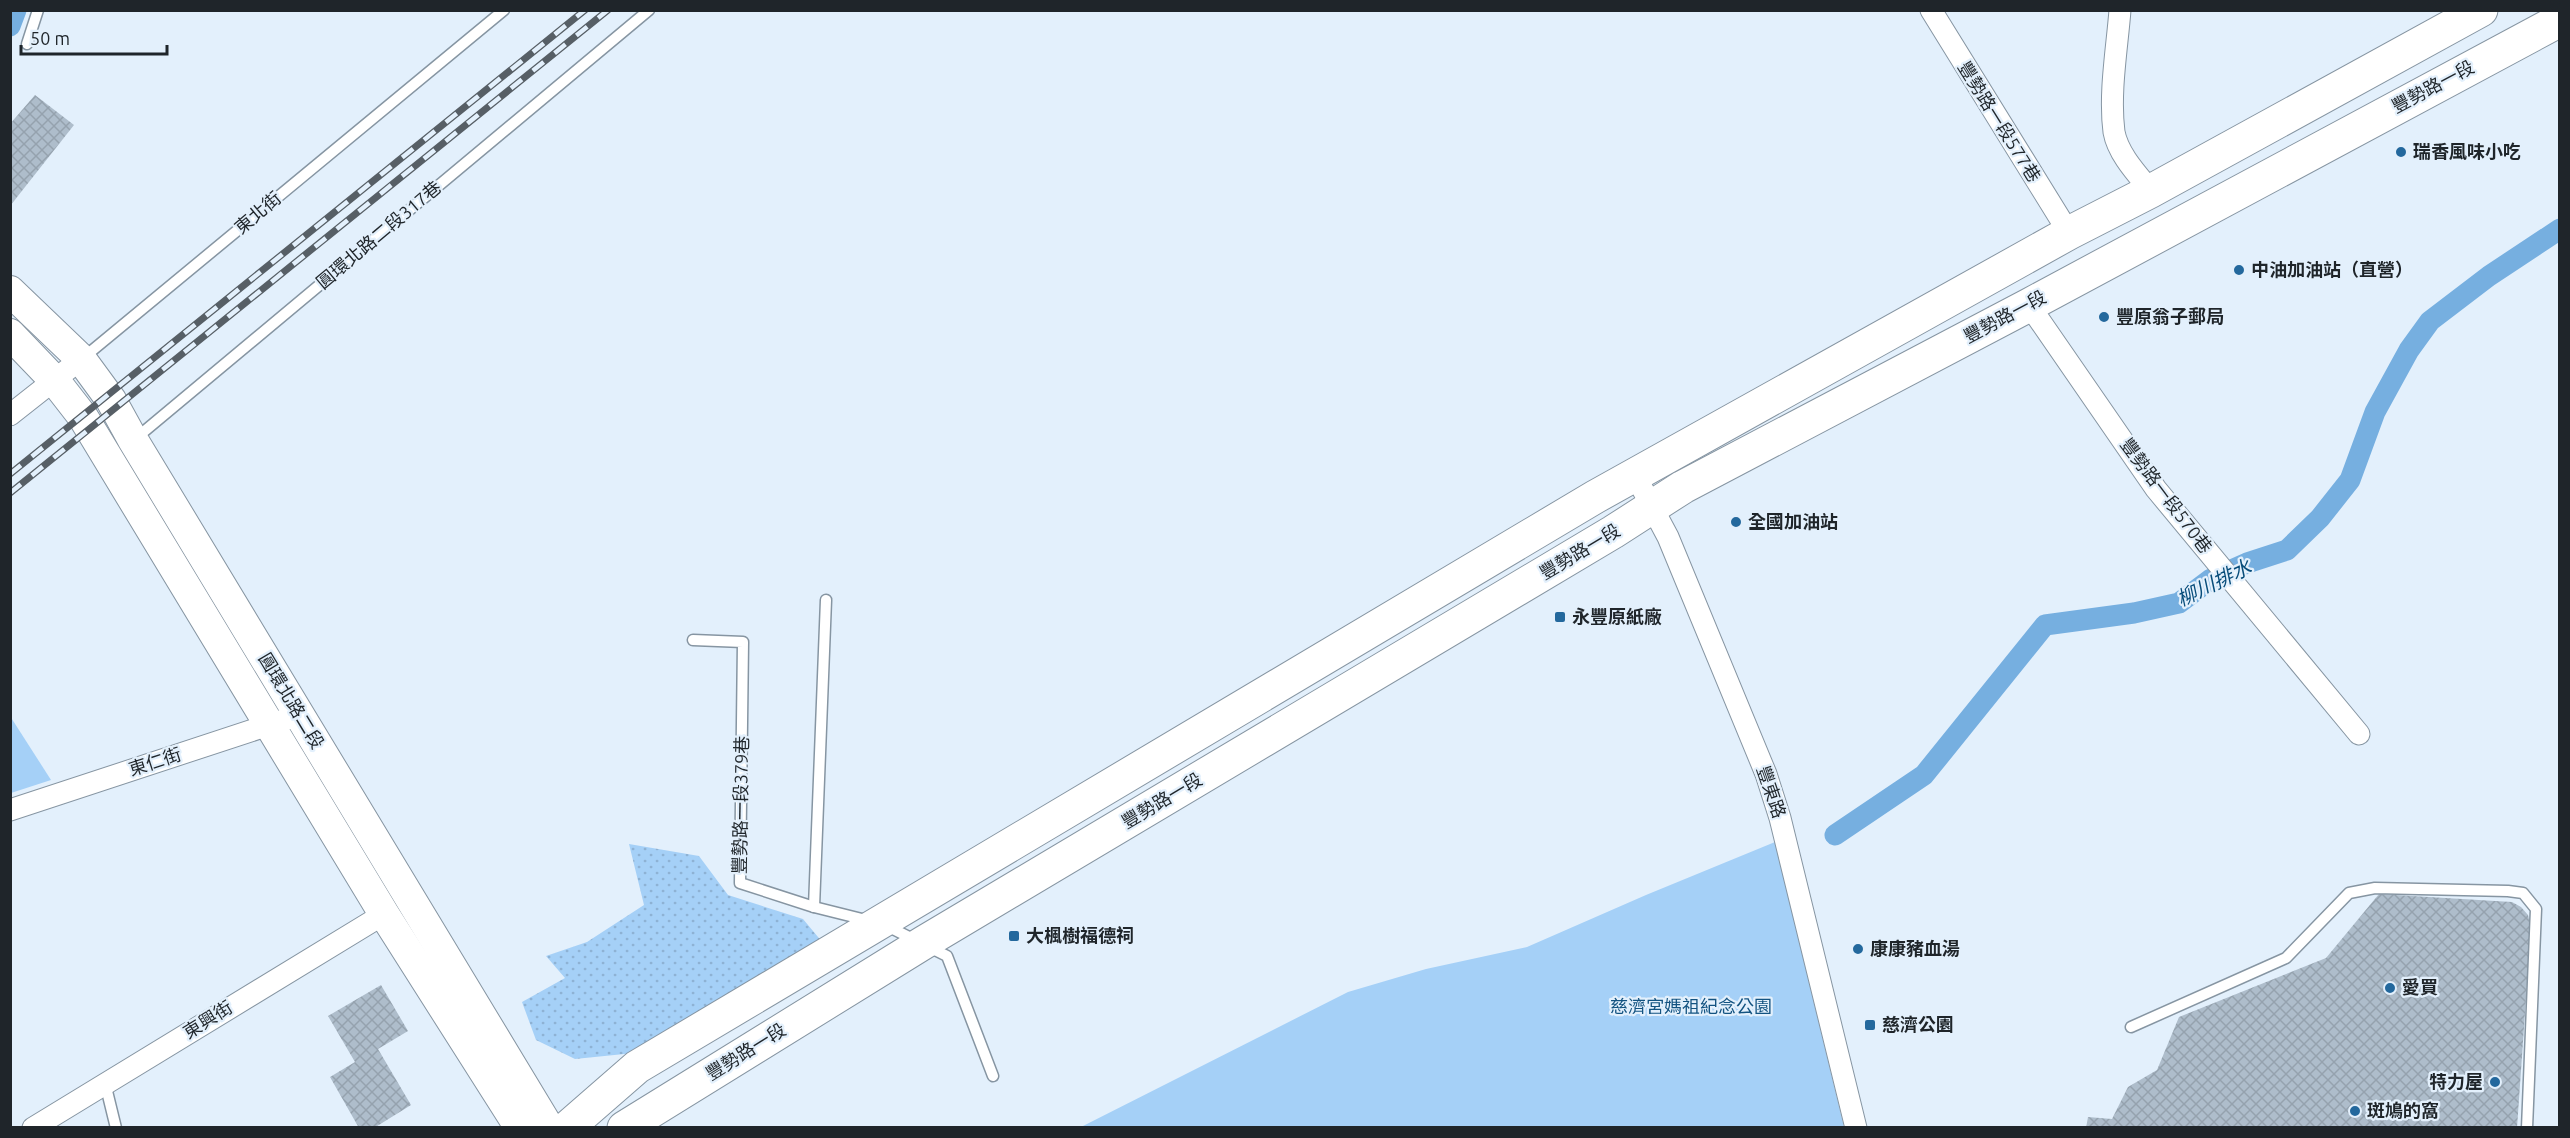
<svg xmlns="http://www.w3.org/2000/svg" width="2570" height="1138" font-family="Ubuntu,'Noto Sans TC',sans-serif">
  <defs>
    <pattern id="garden-dots" width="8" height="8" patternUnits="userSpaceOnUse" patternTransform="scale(1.5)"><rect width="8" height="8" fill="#a5d0f7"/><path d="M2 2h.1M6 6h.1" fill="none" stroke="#8eb2d4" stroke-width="1.8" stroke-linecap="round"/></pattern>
    <pattern id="building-cross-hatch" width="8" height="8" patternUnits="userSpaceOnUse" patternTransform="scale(1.5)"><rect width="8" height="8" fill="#aebdcb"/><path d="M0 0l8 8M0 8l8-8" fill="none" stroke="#95a2ae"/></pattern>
  </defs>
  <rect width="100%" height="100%" fill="#e3f0fc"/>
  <g fill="#a5d0f7">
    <path d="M 10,716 L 51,780 L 11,793 L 10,793 Z"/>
    <path d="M 1775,842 L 1844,1127 L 1081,1127 L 1348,992 L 1426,969 L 1527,947 L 1646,895 Z"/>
  </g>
  <path fill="url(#garden-dots)" d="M 629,844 L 699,856 L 728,895 L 803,919 L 823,943 L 634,1053 L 575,1059 L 536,1040 L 522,1002 L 565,978 L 546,956 L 587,942 L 644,905 Z"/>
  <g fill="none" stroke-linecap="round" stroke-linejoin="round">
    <g stroke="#76afe0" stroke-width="21">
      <path d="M 10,26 L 16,10"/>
      <path d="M 1835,835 L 1924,775 L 2045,625 L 2134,613 L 2179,603 L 2211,579 L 2247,563 L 2287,550 L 2320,518 L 2350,480 L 2375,412 L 2409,350 L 2430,321 L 2489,276 L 2560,229"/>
    </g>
  </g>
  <g fill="url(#building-cross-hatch)">
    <path d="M 35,95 L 74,125 L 10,206 L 10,124 Z"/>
    <path d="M 2379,894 L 2512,902 L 2521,907 L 2528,915 L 2531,927 L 2517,1128 L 2086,1128 L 2088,1117 L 2112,1119 L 2128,1087 L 2157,1070 L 2179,1017 L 2326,958 Z"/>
    <path d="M 381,985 L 408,1031 L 378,1049 L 411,1105 L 374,1128 L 359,1128 L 330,1077 L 355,1062 L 328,1016 Z"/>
  </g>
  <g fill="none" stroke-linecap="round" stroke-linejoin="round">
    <defs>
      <g id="lane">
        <path d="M 27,44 L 38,10"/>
        <path d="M 83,358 L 504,10"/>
        <path d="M 135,439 L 649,10"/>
        <path d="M 693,640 L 743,642 L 740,883 L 814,907 L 870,921"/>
        <path d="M 814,907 L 826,600"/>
        <path d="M 885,925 L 947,956 L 993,1076"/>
        <path d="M 2131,1027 L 2286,958 L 2349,893 L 2375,888 L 2508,891 L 2523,893 L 2536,909 L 2527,1128"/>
        <path d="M 105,1083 L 116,1128"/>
      </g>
      <g id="street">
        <path d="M 1931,10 L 2069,233"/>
        <path d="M 2120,10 C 2117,49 2109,93 2114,132 C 2118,154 2137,174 2151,191"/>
        <path d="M 2029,305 L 2156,489 L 2359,734"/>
        <path d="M 10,415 L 81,359"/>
        <path d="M 1635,475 L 1668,537 L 1766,774 L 1780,818 L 1856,1128"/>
        <path d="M 10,810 L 299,715"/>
        <path d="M 33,1128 L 384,914"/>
      </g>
      <g id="secondary">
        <path d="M 10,291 L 81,359 L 111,400 L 133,440 L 549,1128"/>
        <path d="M 10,334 L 55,381 L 83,417 L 384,914 L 520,1128"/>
      </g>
      <g id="primary">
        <path d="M 567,1128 L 637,1067 L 1595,497 L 2069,233 L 2151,191 L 2481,10"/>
        <path d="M 624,1128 L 923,943 L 1613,532 L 1683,487 L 2029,305 L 2560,20"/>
      </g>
    </defs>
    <use href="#lane" stroke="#8695a2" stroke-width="13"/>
    <use href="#street" stroke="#8695a2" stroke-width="23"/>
    <use href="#secondary" stroke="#8695a2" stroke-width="32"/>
    <use href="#primary" stroke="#8695a2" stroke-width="35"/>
    <use href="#lane" stroke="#fff" stroke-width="10"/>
    <use href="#street" stroke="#fff" stroke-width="21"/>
    <use href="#secondary" stroke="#fff" stroke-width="30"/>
    <use href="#primary" stroke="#fff" stroke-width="33"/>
    <defs>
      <g id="rail">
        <path d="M 10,474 L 585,10"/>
        <path d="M 10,493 L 608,10"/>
      </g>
    </defs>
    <use href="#rail" stroke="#575f66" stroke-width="7"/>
    <use href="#rail" stroke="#e3f0fc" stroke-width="4.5" stroke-dasharray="14" stroke-linecap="butt"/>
  </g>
  <g fill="#23689d" stroke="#e3f0fc" stroke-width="2">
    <circle cx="2401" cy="152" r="6"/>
    <circle cx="2239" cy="270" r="6"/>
    <circle cx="2104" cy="317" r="6"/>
    <circle cx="1736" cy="522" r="6"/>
    <rect x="1554" y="611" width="12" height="12" rx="3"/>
    <rect x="1008" y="930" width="12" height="12" rx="3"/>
    <circle cx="1858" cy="949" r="6"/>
    <circle cx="2390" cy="988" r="6"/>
    <rect x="1864" y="1019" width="12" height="12" rx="3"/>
    <circle cx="2495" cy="1082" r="6"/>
    <circle cx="2355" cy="1111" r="6"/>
  </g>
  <g text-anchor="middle" stroke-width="4.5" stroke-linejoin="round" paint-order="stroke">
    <g font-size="18" fill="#1f252a" stroke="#e3f0fc">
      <text transform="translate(2433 87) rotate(-28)" y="6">豐勢路一段</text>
      <text transform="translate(1999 122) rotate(58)" y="6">豐勢路一段577巷</text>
      <text transform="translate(258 213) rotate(-40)" y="6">東北街</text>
      <text transform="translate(379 235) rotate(-40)" y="6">圓環北路二段317巷</text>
      <text transform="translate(2005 317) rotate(-28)" y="6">豐勢路一段</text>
      <text transform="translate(2166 496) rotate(53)" y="6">豐勢路一段570巷</text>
      <text transform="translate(1580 552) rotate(-31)" y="6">豐勢路一段</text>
      <text transform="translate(291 701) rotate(59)" y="6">圓環北路二段</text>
      <text transform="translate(155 762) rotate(-18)" y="6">東仁街</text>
      <text transform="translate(1771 792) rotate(71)" y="6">豐東路</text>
      <text transform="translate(1162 801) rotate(-31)" y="6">豐勢路一段</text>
      <text transform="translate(741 805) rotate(-89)" y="6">豐勢路一段379巷</text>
      <text transform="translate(208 1020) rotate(-32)" y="6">東興街</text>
      <text transform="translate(746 1052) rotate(-32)" y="6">豐勢路一段</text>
    </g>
    <g font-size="18" font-weight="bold" fill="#1f252a" stroke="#e3f0fc" text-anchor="start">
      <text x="2413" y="158">瑞香風味小吃</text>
      <text x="2251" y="276">中油加油站（直營）</text>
      <text x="2116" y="323">豐原翁子郵局</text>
      <text x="1748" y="528">全國加油站</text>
      <text x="1572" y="623">永豐原紙廠</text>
      <text x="1026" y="942">大楓樹福德祠</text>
      <text x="1870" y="955">康康豬血湯</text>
      <text x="2402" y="994">愛買</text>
      <text x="1882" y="1031">慈濟公園</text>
      <text x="2483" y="1088" text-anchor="end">特力屋</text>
      <text x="2367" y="1117">斑鳩的窩</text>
    </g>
    <g font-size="18" fill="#135381" stroke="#e3f0fc">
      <text x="1691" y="1013">慈濟宮媽祖紀念公園</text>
    </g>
    <g font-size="20" font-style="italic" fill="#074c7a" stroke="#e3f0fc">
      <text transform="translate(2214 583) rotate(-26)" y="7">柳川排水</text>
    </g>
  </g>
  <rect width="2570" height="1138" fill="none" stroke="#1f252a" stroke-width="24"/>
  <path d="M21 45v9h146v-9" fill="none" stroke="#1f252a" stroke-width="3"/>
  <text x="30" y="45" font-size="18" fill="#1f252a" stroke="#e3f0fc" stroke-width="4.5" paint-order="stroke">50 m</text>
</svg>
